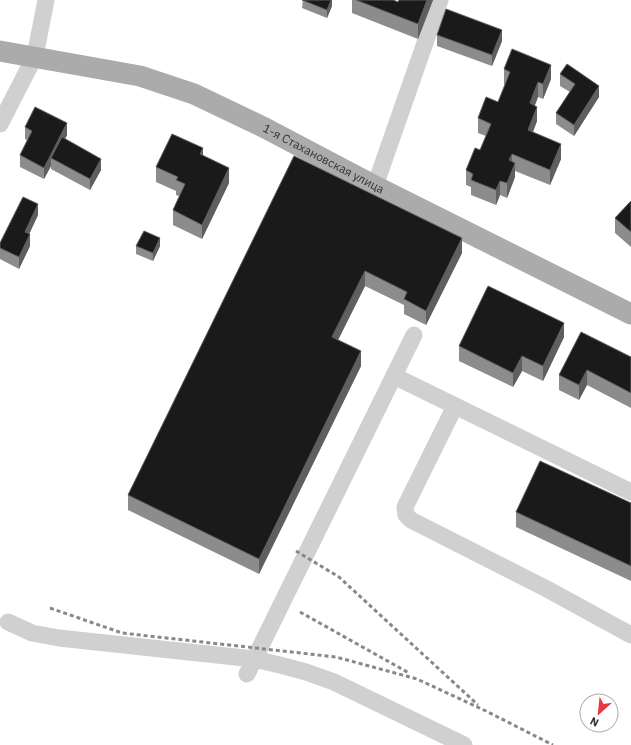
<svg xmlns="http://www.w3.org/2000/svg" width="631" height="745" font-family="'IBM Plex Sans',sans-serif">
  <rect width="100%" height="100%" fill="#fff"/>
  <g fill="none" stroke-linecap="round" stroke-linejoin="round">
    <g stroke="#d0d0d0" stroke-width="17">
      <path d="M 0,124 L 35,56 L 46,0"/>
      <path d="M 375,186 L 440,0"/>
      <path d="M 394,376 L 631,492"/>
      <path d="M 455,406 L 405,507 L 406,515 L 411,520 L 547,589 L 631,635"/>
      <path d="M 8,622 L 32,633 L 59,638 L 254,659 L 280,665 L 306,672 L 334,682 L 464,745"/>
      <path d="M 247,674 L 414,335"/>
    </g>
    <path stroke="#ababab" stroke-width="21" id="s1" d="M 0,51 L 140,76 L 194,94 L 265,128 L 375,186 L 631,314"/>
    <g stroke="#888" stroke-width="3" stroke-dasharray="4 3" stroke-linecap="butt">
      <path d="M 296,551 L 339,577 L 478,705"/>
      <path d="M 50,608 L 122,633 L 336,657 L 417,679 L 486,711 L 553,745"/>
      <path d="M 300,612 L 409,673"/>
    </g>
  </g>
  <g fill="#8c8c8c">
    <path d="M 303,0 L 332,0 L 332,6 L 327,18 L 302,8 Z"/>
    <path d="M 352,0 L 393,0 L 398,2 L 399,0 L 433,0 L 418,39 L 352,13 Z"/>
    <path d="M 437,35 L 502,41 L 492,66 L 437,46 Z"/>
    <path d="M 504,69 L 551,79 L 543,99 L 538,97 L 535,105 L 537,121 L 533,132 L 561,159 L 550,185 L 515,171 L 515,177 L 507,198 L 500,195 L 496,205 L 471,195 L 471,187 L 466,185 L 466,170 L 480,150 L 486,136 L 478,133 L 478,118 L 498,102 L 505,85 L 504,84 Z"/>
    <path d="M 560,74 L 599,97 L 574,136 L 556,124 L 556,113 L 570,92 L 560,86 Z"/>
    <path d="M 25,127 L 67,135 L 65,139 L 101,170 L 90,190 L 51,169 L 51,166 L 44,179 L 20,167 L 20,155 L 27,140 L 25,139 Z"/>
    <path d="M 203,155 L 229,183 L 202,239 L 173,225 L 173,210 L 179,196 L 176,195 L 176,191 L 156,182 L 156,167 Z"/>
    <path d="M 294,156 L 462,253 L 426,325 L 404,314 L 404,305 L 365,286 L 338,340 L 361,366 L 259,574 L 128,510 L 128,495 Z"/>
    <path d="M 631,201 L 631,247 L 615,233 L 615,218 Z"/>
    <path d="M 38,215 L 29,234 L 30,246 L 19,269 L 0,259 L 0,243 Z"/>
    <path d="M 136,246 L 160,246 L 153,261 L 136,254 Z"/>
    <path d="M 564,337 L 543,381 L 522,371 L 513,387 L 459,361 L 459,346 Z"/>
    <path d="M 631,357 L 631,408 L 587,385 L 579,400 L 559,390 L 559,375 Z"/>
    <path d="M 631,503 L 631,581 L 516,527 L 516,512 Z"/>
  </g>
  <g fill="#5f5f5f">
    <path d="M 331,0 L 332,0 L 332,6 L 327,18 L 327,10 Z"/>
    <path d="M 427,0 L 433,0 L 418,39 L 418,24 Z"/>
    <path d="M 502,30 L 502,41 L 492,66 L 492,55 Z"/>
    <path d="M 551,65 L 551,79 L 543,99 L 543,84 Z"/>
    <path d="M 538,82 L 538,97 L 530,118 L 530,103 Z"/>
    <path d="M 599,86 L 599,97 L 574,136 L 574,125 Z"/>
    <path d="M 537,107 L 537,121 L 528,145 L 528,130 Z"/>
    <path d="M 67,123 L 67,135 L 54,160 L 51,158 L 51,166 L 44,179 L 44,168 Z"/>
    <path d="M 561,144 L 561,159 L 550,185 L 550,170 Z"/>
    <path d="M 203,148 L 203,163 L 200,154 Z"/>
    <path d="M 512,154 L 512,169 L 509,160 Z"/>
    <path d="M 101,159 L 101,170 L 90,190 L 90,179 Z"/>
    <path d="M 515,163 L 515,177 L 507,198 L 507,183 Z"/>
    <path d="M 229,168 L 229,183 L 202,239 L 202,225 Z"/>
    <path d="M 500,181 L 500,195 L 496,205 L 496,190 Z"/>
    <path d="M 38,204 L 38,215 L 25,243 L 25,232 Z"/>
    <path d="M 30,234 L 30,246 L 19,269 L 19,257 Z"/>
    <path d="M 160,238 L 160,246 L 153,261 L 153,253 Z"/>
    <path d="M 462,238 L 462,253 L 426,325 L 426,311 Z"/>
    <path d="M 365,271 L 365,286 L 332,352 L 332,337 Z"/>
    <path d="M 564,323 L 564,337 L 543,381 L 543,366 Z"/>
    <path d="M 361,351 L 361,366 L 259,574 L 259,559 Z"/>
    <path d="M 522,356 L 522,371 L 513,387 L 513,373 Z"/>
    <path d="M 587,370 L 587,385 L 579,400 L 579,385 Z"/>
  </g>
  <g fill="#1a1a1a" stroke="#5f5f5f">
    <path d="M 302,0 L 331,0 L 327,10 Z"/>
    <path d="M 356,0 L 393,0 L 398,2 L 399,0 L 427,0 L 418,24 Z"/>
    <path d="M 446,9 L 502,30 L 492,55 L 437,35 Z"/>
    <path d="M 512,49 L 551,65 L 543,84 L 538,82 L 530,103 L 537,107 L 528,130 L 561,144 L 550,170 L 512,154 L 509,160 L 515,163 L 507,183 L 500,181 L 496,190 L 471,180 L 473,174 L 466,170 L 475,148 L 480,150 L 491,124 L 478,118 L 486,97 L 498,102 L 510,72 L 504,69 Z"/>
    <path d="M 567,64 L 599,86 L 574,125 L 556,113 L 575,84 L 560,74 Z"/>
    <path d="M 35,107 L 67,123 L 44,168 L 20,155 L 32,131 L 25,127 Z"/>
    <path d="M 172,134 L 203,148 L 200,154 L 229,168 L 202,225 L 173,210 L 185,184 L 176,180 L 178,177 L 156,167 Z"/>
    <path d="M 62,137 L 101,159 L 90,179 L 51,158 Z"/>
    <path d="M 294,156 L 462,238 L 426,311 L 404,299 L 407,292 L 365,271 L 332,337 L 361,351 L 259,559 L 128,495 Z"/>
    <path d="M 23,197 L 38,204 L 25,232 L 30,234 L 19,257 L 0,248 L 0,243 Z"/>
    <path d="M 631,201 L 631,232 L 615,218 Z"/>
    <path d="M 144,231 L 160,238 L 153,253 L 136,246 Z"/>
    <path d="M 488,286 L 564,323 L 543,366 L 522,356 L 513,373 L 459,346 Z"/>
    <path d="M 581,332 L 631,357 L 631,393 L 587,370 L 579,385 L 559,375 Z"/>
    <path d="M 540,461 L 631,503 L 631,566 L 516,512 Z"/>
  </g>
  <g text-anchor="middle" stroke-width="4" stroke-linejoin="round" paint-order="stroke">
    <g font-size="12" fill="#333" stroke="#fff">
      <text dy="4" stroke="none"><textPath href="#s1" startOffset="344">1-я Стахановская улица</textPath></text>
    </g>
  </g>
  <g transform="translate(599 713) rotate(207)"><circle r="19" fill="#ffffff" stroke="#adadad"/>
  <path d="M0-3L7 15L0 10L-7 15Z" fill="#e63946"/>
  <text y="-6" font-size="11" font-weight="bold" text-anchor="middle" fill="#333333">N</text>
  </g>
</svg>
